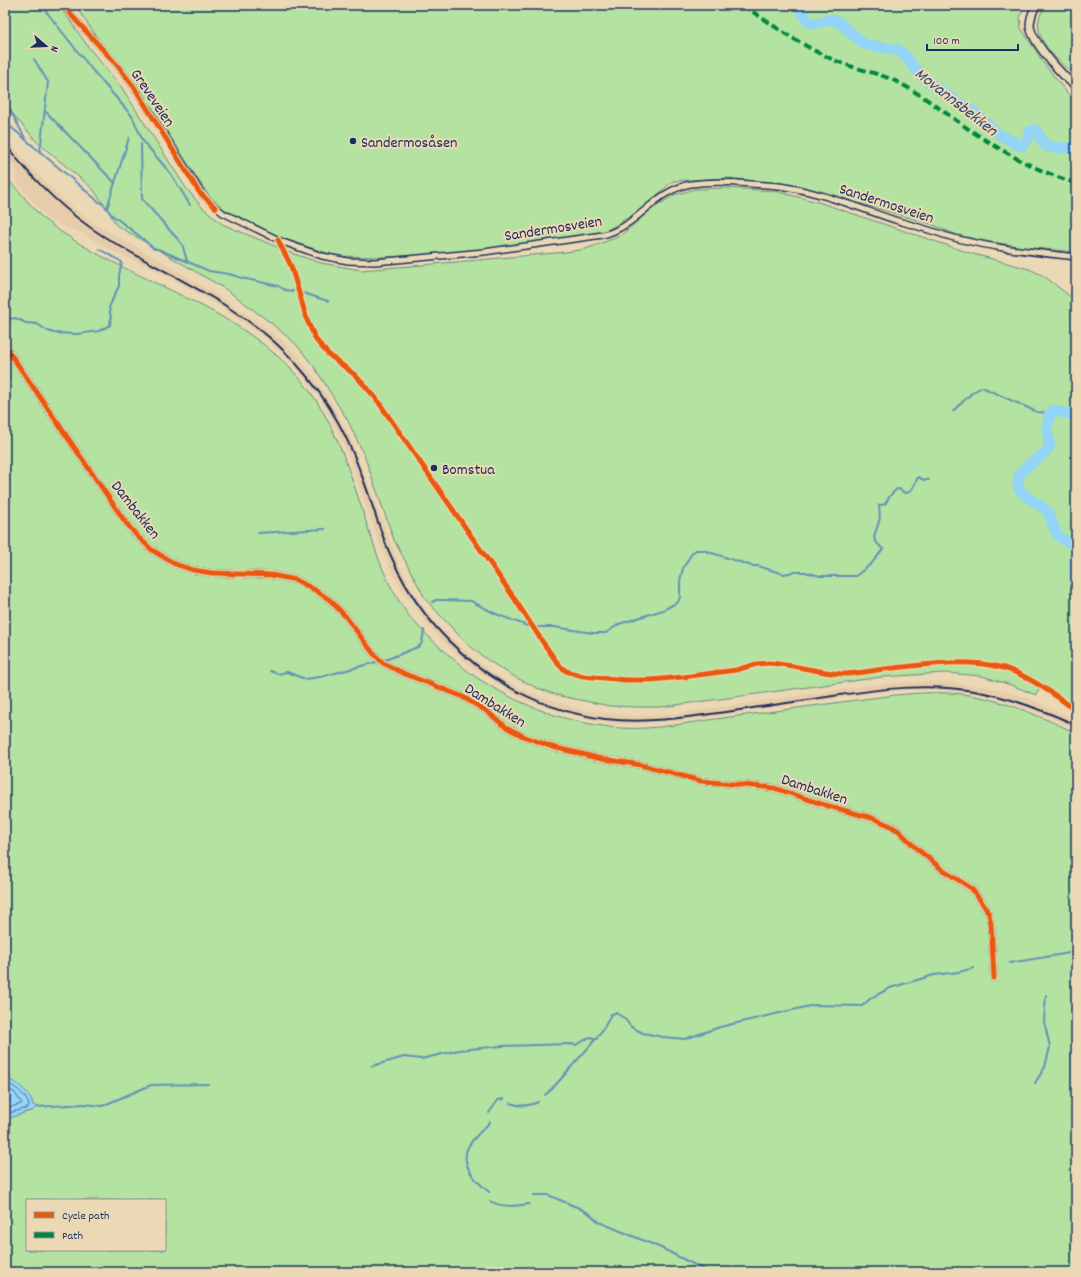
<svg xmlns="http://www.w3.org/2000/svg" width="1081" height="1277" font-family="Dekko,sans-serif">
  <rect width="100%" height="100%" fill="#ebd9b6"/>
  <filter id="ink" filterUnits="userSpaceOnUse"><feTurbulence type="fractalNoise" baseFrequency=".025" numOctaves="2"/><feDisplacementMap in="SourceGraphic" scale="8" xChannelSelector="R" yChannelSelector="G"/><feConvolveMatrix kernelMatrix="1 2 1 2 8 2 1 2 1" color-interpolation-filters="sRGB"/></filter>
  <g filter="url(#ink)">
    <path fill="#e7ccaa" d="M 5,135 L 23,159 L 54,191 L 80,213 L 95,224 L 184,274 L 244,312 L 282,340 L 299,357 L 327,395 L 350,437 L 399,564 L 421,604 L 437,624 L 474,659 L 492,672 L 509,682 L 528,692 L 579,709 L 598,712 L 636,716 L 681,713 L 877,684 L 934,681 L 982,686 L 1006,691 L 1028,698 L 1076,720 L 1076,729 L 1045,715 L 1002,700 L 980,694 L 935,689 L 880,692 L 682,721 L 635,724 L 617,724 L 597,721 L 558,711 L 525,700 L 505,689 L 469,665 L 446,644 L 430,628 L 403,592 L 393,574 L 381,548 L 343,442 L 321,400 L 293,364 L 263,336 L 216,304 L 154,269 L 135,262 L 110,250 L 82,233 L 68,228 L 48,219 L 16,183 L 17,170 L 5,155 Z"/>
    <g fill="#b3e2a1" stroke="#678880" fill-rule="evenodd">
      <path d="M 5,5 L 59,5 L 89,48 L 122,88 L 186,188 L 202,207 L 222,224 L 294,254 L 321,263 L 361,270 L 422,265 L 566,252 L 586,249 L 620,236 L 651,210 L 674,195 L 695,189 L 727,188 L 775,191 L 818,202 L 970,253 L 1029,269 L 1044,276 L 1076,301 L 1076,706 L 1066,701 L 1043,683 L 1036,695 L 1011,685 L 982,676 L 945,673 L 882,677 L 661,707 L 636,707 L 610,706 L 560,696 L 537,688 L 513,676 L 489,661 L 467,644 L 426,600 L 394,540 L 364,455 L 348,421 L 315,368 L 296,344 L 271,323 L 227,290 L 116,225 L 108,210 L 92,188 L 37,142 L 5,105 Z"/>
      <path d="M 75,5 L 1024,5 L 1020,17 L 1021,28 L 1045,65 L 1068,94 L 1076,99 L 1076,252 L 1024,247 L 985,241 L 957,235 L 931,224 L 800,186 L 728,178 L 673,181 L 639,211 L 601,234 L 504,246 L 461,254 L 383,257 L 336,256 L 284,239 L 219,207 L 207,193 L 135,82 L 99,40 Z"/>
      <path d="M 1045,5 L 1076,5 L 1076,77 C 1061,63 1034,42 1039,19 C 1040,15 1043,9 1045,5 Z"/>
      <path d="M 5,177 C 13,185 21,193 28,202 C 34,208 40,216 46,221 C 123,280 224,299 292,370 C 340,419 353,488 376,551 C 383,573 395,597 409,616 C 419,628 431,639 442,649 C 454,659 466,671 479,679 C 516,703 559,720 603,726 C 644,733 682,723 723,718 C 765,712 807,707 849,701 C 888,696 929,689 969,695 C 1007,701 1042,717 1076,733 L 1076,1272 L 5,1272 L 5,1118 C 14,1118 23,1112 32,1111 C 33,1108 33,1105 32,1101 C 29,1092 14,1080 5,1079 ZM 27,1200 L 165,1200 L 165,1250 L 27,1250 Z"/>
    </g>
    <path fill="#94d4f6" stroke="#6492b9" d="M 5,1079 C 17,1081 31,1093 33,1105 L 37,1107 L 32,1111 L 26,1112 L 10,1118 L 5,1118 Z"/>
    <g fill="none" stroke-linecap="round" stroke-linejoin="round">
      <g stroke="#4b719b" stroke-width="1">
        <path d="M 5,1083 C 15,1085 27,1096 29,1106 L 28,1108 L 5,1114"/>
        <path d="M 5,1088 L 14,1092 L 22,1103 L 21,1104 L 5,1109"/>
      </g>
      <g stroke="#6492b9" stroke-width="2">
        <path d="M 41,5 L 93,71 L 132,116 L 143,141 L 171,174 L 190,205"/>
        <path d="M 34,59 L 48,82 L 40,152"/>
        <path d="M 7,104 L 26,140"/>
        <path d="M 46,112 L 115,183"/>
        <path d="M 5,122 L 99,202 C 106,204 107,210 112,215 C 126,226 141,236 154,249 L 158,249 L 209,271 L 229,274 L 242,278 L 278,286 L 285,290 L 293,291"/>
        <path d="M 141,144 L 142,199 L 182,244 L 187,261"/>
        <path d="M 107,208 L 129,138"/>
        <path d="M 303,293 L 328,301"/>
        <path d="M 5,320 L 15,318 L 26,323 L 37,324 L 48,331 L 54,333 L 77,334 L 99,331 L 110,325 L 111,318 L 109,308 L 114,296 L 119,286 L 119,275 L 122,262 L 99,249"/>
        <path d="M 953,411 L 973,392 L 982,387 L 1037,412 L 1050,413"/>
        <path d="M 258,533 L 325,529"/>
        <path d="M 432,602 L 436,600 L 442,600 L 471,601 L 496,614 L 530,627"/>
        <path d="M 537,627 L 554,627 L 593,633 L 606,633 L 619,624 L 663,610 L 678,602 L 680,597 L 680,581 L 683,568 L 692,553 L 696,550 L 703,550 L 752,566 L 758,566 L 784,574 L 793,572 L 805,572 L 820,576 L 856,576 L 872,563 L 883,549 C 868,536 876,536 879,521 C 881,517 879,510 879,505 C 886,505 886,503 889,497 C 891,494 894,492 897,489 L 899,489 C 910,500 914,485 918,477 L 924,480 L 929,480"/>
        <path d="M 270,671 L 278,674 L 287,672 L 305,679 L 320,677 L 388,659 L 420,646 L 422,642 L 424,630"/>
        <path d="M 1010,963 L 1076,952"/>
        <path d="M 372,1066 L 404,1057 L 421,1059 L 459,1050 L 502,1046 L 571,1044 L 576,1045 L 590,1037 L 597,1039"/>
        <path d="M 1035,1083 L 1045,1067 L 1050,1047 L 1044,1021 L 1046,995"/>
        <path d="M 545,1095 C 556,1086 563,1076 572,1066 C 587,1049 602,1035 611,1014 L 616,1013 L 624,1018 L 631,1027 L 643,1033 L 663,1037 L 685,1039 L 720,1027 L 814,1005 L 862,1006 L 871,998 L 890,988 L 934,975 L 959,972 L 974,968"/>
        <path d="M 510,1103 C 521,1107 528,1106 538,1102"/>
        <path d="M 37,1107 L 85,1104 L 102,1106 L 151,1085 L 208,1084"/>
        <path d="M 489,1113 L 498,1100 L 504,1099"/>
        <path d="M 489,1192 C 476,1181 459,1165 468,1147 C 473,1138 483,1130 490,1122"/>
        <path d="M 534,1195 L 548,1195 L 579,1208 L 590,1214 L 599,1222 L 659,1247 L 709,1272"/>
        <path d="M 490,1201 C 502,1208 516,1206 529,1204"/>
      </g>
      <g stroke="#94d4f6" stroke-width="11">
        <path d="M 799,5 L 806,19 L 812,24 L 830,19 L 838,22 L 864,44 L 898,50 L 906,57 L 922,77 L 956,101 L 972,110 L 997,133 L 1016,144 L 1022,146 L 1027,140 L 1030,131 L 1035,130 C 1040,134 1040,139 1044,144 C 1051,151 1067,146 1076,148"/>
        <path d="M 1076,414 L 1069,414 L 1054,410 L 1050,413 L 1047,431 L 1050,446 C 1043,459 1025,463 1019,476 C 1012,495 1038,501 1046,510 C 1052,516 1052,528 1058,535 C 1060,538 1072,544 1076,546"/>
        <path d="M 1076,557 L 1074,568 L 1076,584"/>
      </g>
      <defs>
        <g id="street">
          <path d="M 65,5 L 72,16 L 117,65 L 134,87 L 203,196 L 223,213 L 283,242 L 322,256 L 348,261 L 375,262 L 484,252 L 603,235 C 639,226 653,191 691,184 C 711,181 732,182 751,184 C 762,185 774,185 785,187 C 823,193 859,208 895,220 C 912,225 930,230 947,236 C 989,248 1033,252 1076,257"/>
          <path d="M 5,346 L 126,523 L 137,536 L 152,550 L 175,564 L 193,570 L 212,573 L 271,575 L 296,580 L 315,590 L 330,600 L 346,617 L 373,653 L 383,663 L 405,674 L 461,696 L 485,710 L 506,727 L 523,736 L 552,747 L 578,753 L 597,758 L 641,765 L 701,781 L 774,788 L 825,805 L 872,818 L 889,825 L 899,831 L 916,848 L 944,871 L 971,888 L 983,904 L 989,914 L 991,923 L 994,978"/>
        </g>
        <path id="secondary" d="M 1036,5 C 1033,11 1030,19 1030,26 C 1032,42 1063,77 1076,86"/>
      </defs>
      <use href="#street" stroke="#1b2f5e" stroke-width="8"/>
      <use href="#secondary" stroke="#1b2f5e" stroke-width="10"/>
      <use href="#street" stroke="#ebd9b6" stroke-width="5"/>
      <use href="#secondary" stroke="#ebd9b6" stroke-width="7"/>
      <path stroke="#1b2f5e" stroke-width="2" d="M 5,144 C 33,180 65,212 103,236 C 164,274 234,301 285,352 C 319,386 344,426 360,471 C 371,498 378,527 390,554 C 428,642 509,706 605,719 C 648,724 690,717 733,711 C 766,706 799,701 833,696 C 880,689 927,683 974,691 C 1010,697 1043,710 1076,725"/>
      <path stroke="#00873e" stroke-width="4" stroke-dasharray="8 4" stroke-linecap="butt" d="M 743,5 C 772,25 802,46 834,60 C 857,70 883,73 905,86 C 928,99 949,116 970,130 C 1003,152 1038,172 1076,183"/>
      <defs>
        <g id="cycleway">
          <path d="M 65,5 L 72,16 L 117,65 L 134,87 L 199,192 L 216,208"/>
          <path d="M 278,240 L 291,266 L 307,320 L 316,340 L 328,354 L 355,375 L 375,397 L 512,595 L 544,644 L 559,665 L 566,671 L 583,676 L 626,680 L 651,680 L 683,677 L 736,670 L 757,664 L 768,663 C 793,664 818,673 843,674 C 860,674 877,669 894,668 C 928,664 966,659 1000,667 C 1022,672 1058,696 1076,711"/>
          <path d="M 5,346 L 126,523 L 137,536 L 152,550 L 175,564 L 193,570 L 212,573 L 271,575 L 296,580 L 315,590 L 330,600 L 346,617 L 373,653 L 383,663 L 405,674 L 461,696 L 485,710 L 506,727 L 523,736 L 552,747 L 578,753 L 597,758 L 641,765 L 701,781 L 774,788 L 825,805 L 872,818 L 889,825 L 899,831 L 916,848 L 944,871 L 971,888 L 983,904 L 989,914 L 991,923 L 994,978"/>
        </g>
      </defs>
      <use href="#cycleway" stroke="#ebd9b6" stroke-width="8"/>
      <use href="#cycleway" stroke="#e8590c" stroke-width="5"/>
    </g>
  </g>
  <g fill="#1b2f5e" stroke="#ebd9b6" stroke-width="1.5">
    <circle cx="353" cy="141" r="4"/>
    <circle cx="434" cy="468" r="4"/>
  </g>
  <g text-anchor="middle" stroke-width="4" stroke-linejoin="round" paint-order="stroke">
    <g font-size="16" fill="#1b2f5e" stroke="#ebd9b6">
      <text transform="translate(154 97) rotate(56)" y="6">Greveveien</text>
      <text transform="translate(887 202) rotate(18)" y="6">Sandermosveien</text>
      <text transform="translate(553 227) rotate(-9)" y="6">Sandermosveien</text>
      <text transform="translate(137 509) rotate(52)" y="6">Dambakken</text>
      <text transform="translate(496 704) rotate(32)" y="6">Dambakken</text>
      <text transform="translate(815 788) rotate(18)" y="6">Dambakken</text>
    </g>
    <g font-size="16" fill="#1b2f5e" stroke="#ebd9b6" text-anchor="start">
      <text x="361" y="147">Sandermosåsen</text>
      <text x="442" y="474">Bomstua</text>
    </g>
    <g font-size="17" font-style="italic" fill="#2d4875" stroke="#ebd9b6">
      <text transform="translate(957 101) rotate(38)" y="6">Movannsbekken</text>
    </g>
  </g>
  <rect width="1081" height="1277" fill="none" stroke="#ebd9b6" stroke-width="20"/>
  <rect x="10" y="10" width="1061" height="1257" fill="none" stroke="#1b2f5e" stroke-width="1.5" filter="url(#ink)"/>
  <rect x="26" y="1199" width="140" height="52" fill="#ebd9b6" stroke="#989593"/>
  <rect x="34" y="1212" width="20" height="6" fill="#e8590c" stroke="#989593"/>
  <text x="62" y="1219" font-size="12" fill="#1b2f5e">Cycle path</text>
  <rect x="34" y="1232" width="20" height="6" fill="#00873e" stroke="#989593"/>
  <text x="62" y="1239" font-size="12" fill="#1b2f5e">Path</text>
  <g transform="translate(46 46) rotate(109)" stroke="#ebd9b6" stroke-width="3" paint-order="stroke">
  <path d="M0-3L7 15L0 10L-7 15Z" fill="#1b2f5e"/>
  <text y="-6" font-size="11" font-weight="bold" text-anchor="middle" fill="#1b2f5e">N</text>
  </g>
  <path d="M927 44v6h91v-6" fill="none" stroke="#1b2f5e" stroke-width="2"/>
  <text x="933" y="44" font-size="12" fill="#1b2f5e" stroke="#ebd9b6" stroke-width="3" paint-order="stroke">100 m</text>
</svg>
